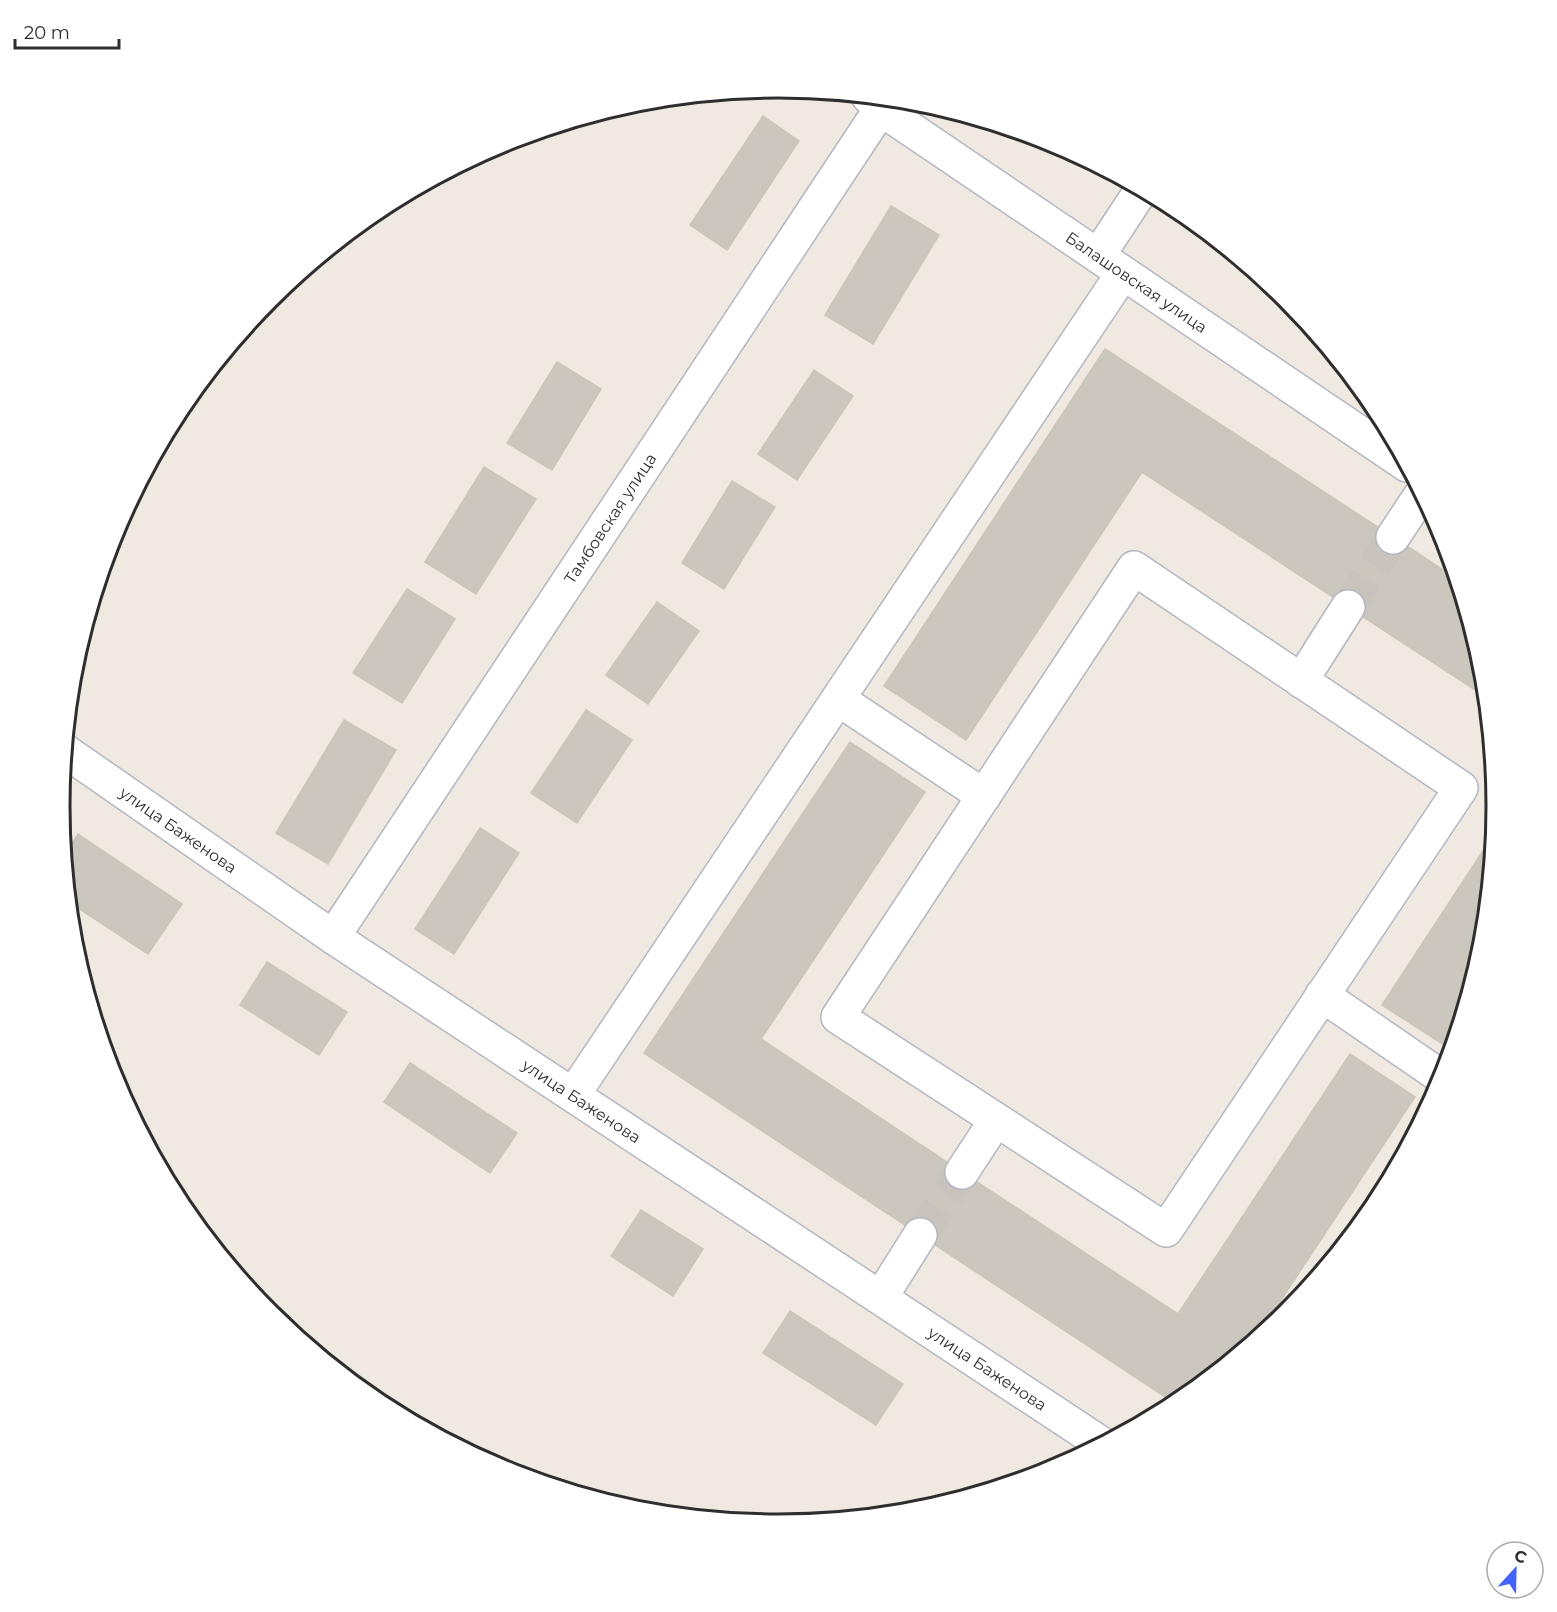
<svg xmlns="http://www.w3.org/2000/svg" width="1557" height="1612" font-family="Montserrat,sans-serif">
  <rect width="100%" height="100%" fill="#efe9e1"/>
  <g fill="#cbc7bf" stroke="#cbc5ba" stroke-width="1.5">
    <path d="M 763,116 L 799,141 L 727,250 L 690,225 Z"/>
    <path d="M 891,206 L 939,235 L 873,344 L 825,315 Z"/>
    <path d="M 1105,349 L 1393,537 L 1348,607 L 1142,472 L 966,740 L 884,686 Z"/>
    <path d="M 557,362 L 601,389 L 552,470 L 507,443 Z"/>
    <path d="M 814,370 L 853,396 L 797,480 L 758,454 Z"/>
    <path d="M 484,467 L 536,499 L 476,594 L 425,562 Z"/>
    <path d="M 732,481 L 775,507 L 724,589 L 682,563 Z"/>
    <path d="M 1393,537 L 1457,579 L 1483,666 L 1486,697 L 1348,607 Z"/>
    <path d="M 407,589 L 455,619 L 402,703 L 353,673 Z"/>
    <path d="M 657,602 L 699,631 L 648,704 L 606,675 Z"/>
    <path d="M 586,710 L 632,740 L 577,823 L 531,793 Z"/>
    <path d="M 344,720 L 396,750 L 328,864 L 276,833 Z"/>
    <path d="M 850,742 L 925,792 L 761,1039 L 962,1172 L 920,1235 L 644,1053 Z"/>
    <path d="M 480,828 L 519,853 L 454,954 L 415,929 Z"/>
    <path d="M 78,834 L 182,904 L 148,954 L 69,902 L 65,854 Z"/>
    <path d="M 1494,834 L 1483,947 L 1452,1050 L 1382,1005 Z"/>
    <path d="M 267,962 L 347,1012 L 319,1055 L 240,1005 Z"/>
    <path d="M 1350,1054 L 1415,1097 L 1254,1341 L 1176,1404 L 920,1235 L 962,1172 L 1178,1314 Z"/>
    <path d="M 410,1063 L 517,1133 L 490,1173 L 384,1102 Z"/>
    <path d="M 641,1210 L 703,1249 L 673,1296 L 611,1256 Z"/>
    <path d="M 790,1311 L 903,1384 L 876,1425 L 763,1353 Z"/>
  </g>
  <g fill="none" stroke-linecap="round" stroke-linejoin="round">
    <g stroke="#c8c4bd" stroke-width="33" stroke-dasharray="33 16" stroke-linecap="butt">
      <path d="M 1348,607 L 1393,537"/>
      <path d="M 920,1235 L 962,1172"/>
    </g>
    <defs>
      <g id="minor">
        <path id="s1" d="M 868,96 L 881,109 L 1407,465"/>
        <path d="M 1098,256 L 1142,189"/>
        <path d="M 1393,537 L 1422,493"/>
        <path d="M 1134,568 L 1461,788 L 1166,1230 L 838,1017 Z"/>
        <path d="M 1301,681 L 1348,607"/>
        <path d="M 838,699 L 984,796"/>
        <path id="s2" d="M 65,751 L 333,937 L 1102,1444"/>
        <path id="s3" d="M 333,937 L 888,98"/>
        <path d="M 1322,995 L 1443,1078"/>
        <path d="M 573,1095 L 1123,273"/>
        <path d="M 962,1172 L 996,1120"/>
        <path d="M 881,1297 L 920,1235"/>
      </g>
    </defs>
    <use href="#minor" stroke="#b4b7c1" stroke-width="36"/>
    <use href="#minor" stroke="#fff" stroke-width="33"/>
  </g>
  <g text-anchor="middle" stroke-width="5" stroke-linejoin="round" paint-order="stroke">
    <g font-size="16" fill="#2e2e2e" stroke="#fff">
      <text dy="6" stroke="none"><textPath href="#s1" startOffset="327">Балашовская улица</textPath></text>
      <text dy="6" stroke="none"><textPath href="#s3" startOffset="502">Тамбовская улица</textPath></text>
      <text dy="6" stroke="none"><textPath href="#s2" startOffset="138">улица Баженова</textPath></text>
      <text dy="6" stroke="none"><textPath href="#s2" startOffset="624">улица Баженова</textPath></text>
      <text dy="6" stroke="none"><textPath href="#s2" startOffset="1110">улица Баженова</textPath></text>
    </g>
  </g>
  <path d="M0 0H1557V1612H0ZM70 806a708 708 0 1 1 1416 0a708 708 0 1 1-1416 0Z" fill="#fff" fill-rule="evenodd"/>
  <path fill="none" stroke="#2e2e2e" stroke-width="3" d="M70 806a708 708 0 1 1 1416 0a708 708 0 1 1-1416 0Z"/>
  <g transform="translate(1515 1570) rotate(22)"><circle r="28" fill="#ffffff" stroke="#ababab" stroke-width="1.5"/>
  <path d="M0-4.5L10 22L0 15L-10 22Z" fill="#4264fb"/>
  <text y="-9" font-size="16" font-weight="bold" text-anchor="middle" fill="#2e2e2e">С</text>
  </g>
  <path d="M15 39v9h104v-9" fill="none" stroke="#2e2e2e" stroke-width="3"/>
  <text x="24" y="39" font-size="18" fill="#2e2e2e" stroke="#ffffff" stroke-width="4.5" paint-order="stroke">20 m</text>
</svg>
